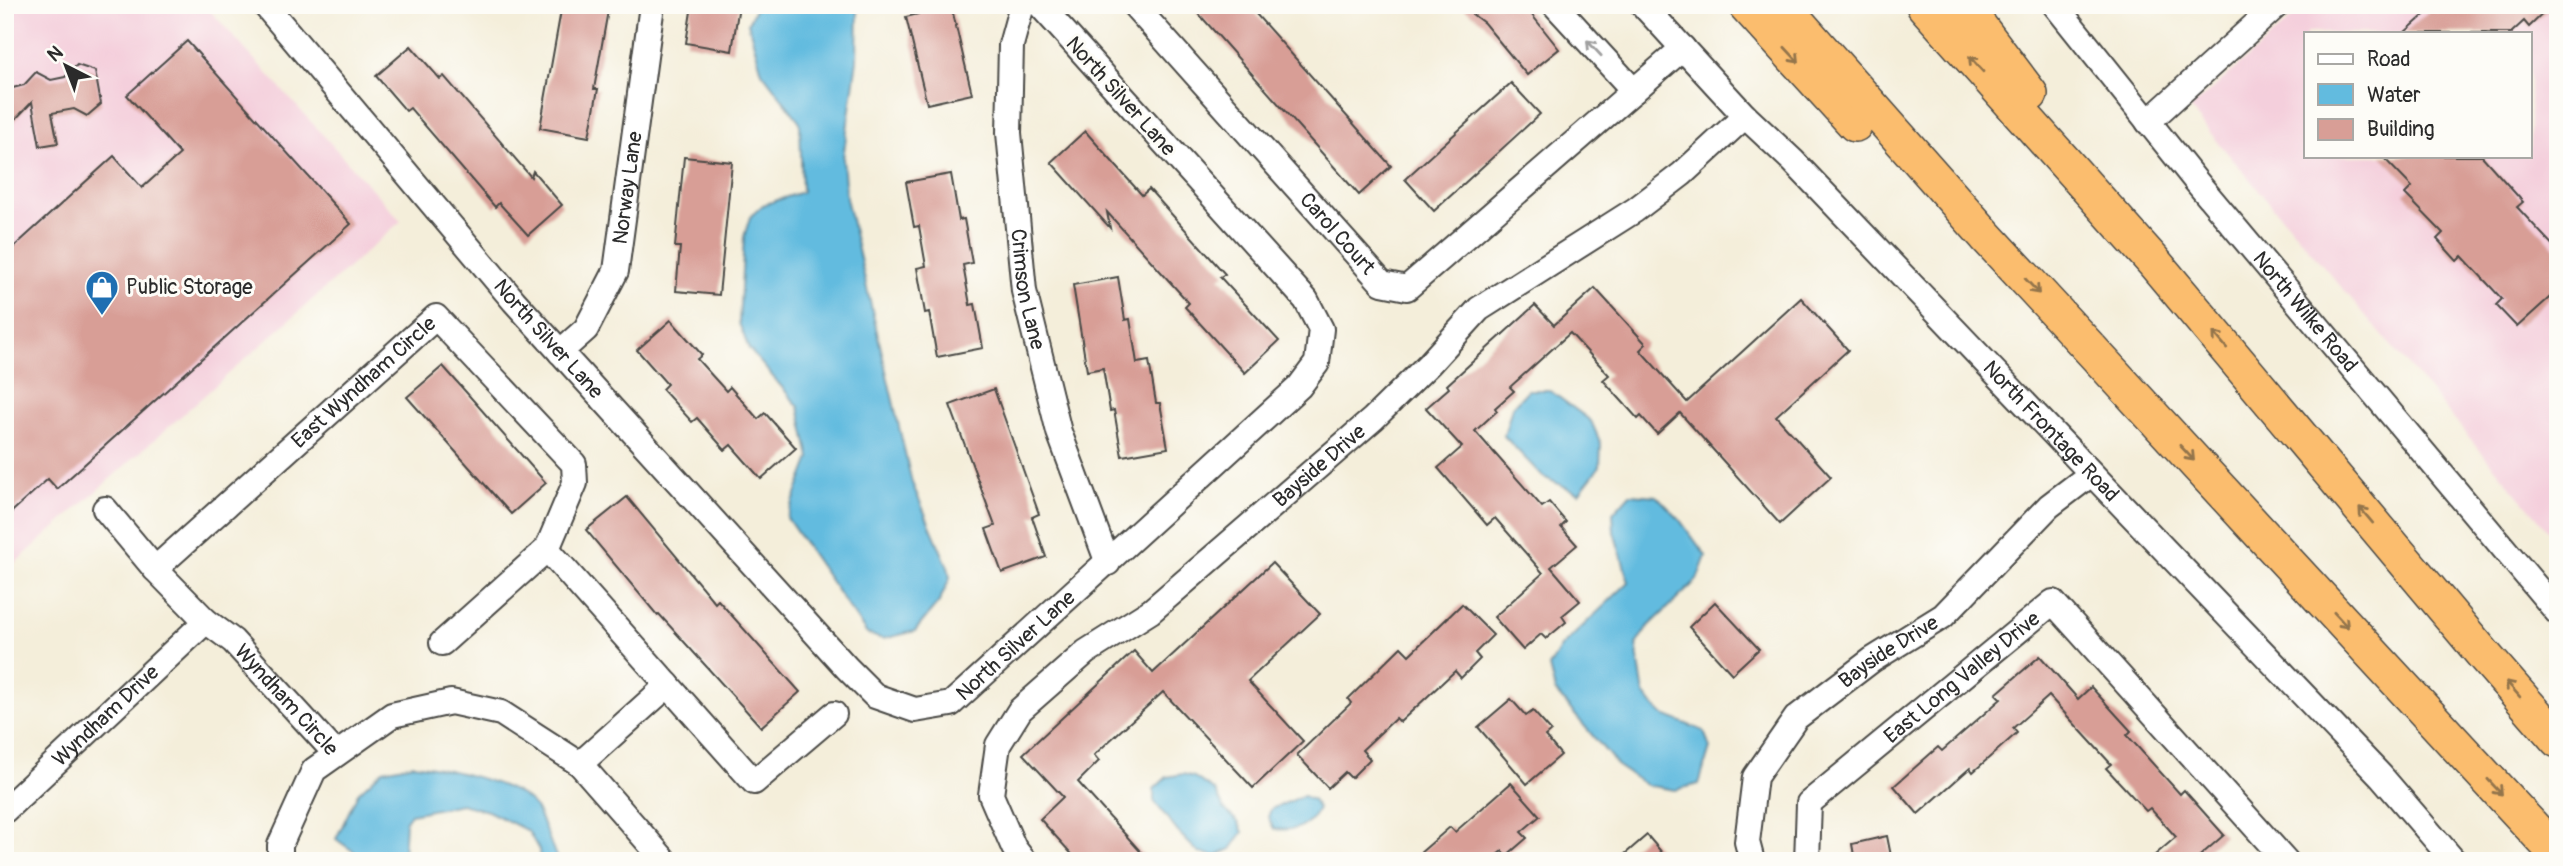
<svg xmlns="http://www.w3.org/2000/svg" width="2563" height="866" font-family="Pangolin,sans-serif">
  <rect width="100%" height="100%" fill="#fdfcf7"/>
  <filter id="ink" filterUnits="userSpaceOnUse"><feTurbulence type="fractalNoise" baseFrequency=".0143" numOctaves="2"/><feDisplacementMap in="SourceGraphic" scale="14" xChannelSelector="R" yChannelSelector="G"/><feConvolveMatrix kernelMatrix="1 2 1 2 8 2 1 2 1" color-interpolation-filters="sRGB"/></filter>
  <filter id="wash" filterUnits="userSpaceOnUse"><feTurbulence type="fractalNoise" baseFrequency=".00686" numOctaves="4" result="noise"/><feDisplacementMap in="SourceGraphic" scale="28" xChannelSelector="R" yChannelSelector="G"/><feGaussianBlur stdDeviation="1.57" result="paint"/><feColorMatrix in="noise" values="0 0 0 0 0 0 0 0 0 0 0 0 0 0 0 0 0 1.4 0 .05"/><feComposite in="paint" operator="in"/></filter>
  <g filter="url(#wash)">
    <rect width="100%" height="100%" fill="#f4eeda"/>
    <g fill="#f4cfdc" fill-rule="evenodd">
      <path d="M 5,5 L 205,5 L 401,221 L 5,572 Z"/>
      <path d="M 2307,5 L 2558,5 L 2558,542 L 2190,109 ZM 2306,33 L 2530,33 L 2530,156 L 2306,156 Z"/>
    </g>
    <g fill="#62bbdf" stroke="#467385" stroke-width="2">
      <path d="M 757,5 L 858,5 L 857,60 L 843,158 L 846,198 L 912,483 L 948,567 L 950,578 L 939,602 L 915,631 L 883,639 L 867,634 L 787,518 L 810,458 L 799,407 L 749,349 L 739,323 L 744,237 L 750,217 L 763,205 L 802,192 L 800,122 L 762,72 L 748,23 Z"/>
      <path d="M 1528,390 L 1549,390 L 1591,421 L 1601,444 L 1600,466 L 1579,493 L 1543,477 L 1504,436 L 1512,407 Z"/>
      <path d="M 1630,494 L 1657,496 L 1679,519 L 1706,556 L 1697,580 L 1646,629 L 1636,645 L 1644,694 L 1661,714 L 1704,731 L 1710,748 L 1699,784 L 1675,790 L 1646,785 L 1619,767 L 1555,691 L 1549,667 L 1561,647 L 1629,582 L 1614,532 L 1613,513 Z"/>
      <path d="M 414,764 C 443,768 514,782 533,805 C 541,815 552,848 558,861 L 540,861 L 539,850 L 528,831 L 488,811 L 461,804 L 411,814 L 405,822 L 403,858 C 370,866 361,857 336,839 L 358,793 L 383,770 Z"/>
      <path d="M 1183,774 L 1194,777 L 1215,791 L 1224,809 L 1238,822 L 1243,832 L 1231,849 L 1216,856 L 1199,853 L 1178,832 L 1154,801 L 1154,789 L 1167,777 Z"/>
      <path d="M 1303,796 L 1313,800 L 1318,809 C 1309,828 1294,831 1274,829 L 1268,817 L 1271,809 Z"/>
    </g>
    <g id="blocks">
      <g fill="#d89e96">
        <path d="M 562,5 L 609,5 L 594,89 L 598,89 L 589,137 L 540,128 Z"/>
        <path d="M 692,5 L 739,5 L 732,51 L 686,43 Z"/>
        <path d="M 916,5 L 951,5 L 972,94 L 927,104 L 906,17 L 918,14 Z"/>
        <path d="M 1191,5 L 1248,5 L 1391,166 L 1359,195 Z"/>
        <path d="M 1460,5 L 1524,5 L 1559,49 L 1527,75 L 1484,23 Z"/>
        <path d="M 2445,5 L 2552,5 L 2529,27 L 2524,21 L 2511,33 L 2404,33 L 2432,8 L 2436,13 Z"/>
        <path d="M 187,41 L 351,224 L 57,489 L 48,479 L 5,518 L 5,255 L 114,156 L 142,188 L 180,154 L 127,95 Z"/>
        <path d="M 411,46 L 440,79 L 444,76 L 531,177 L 533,171 L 562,205 L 528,235 L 499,203 L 495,207 L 410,108 L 406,111 L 376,76 Z"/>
        <path d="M 77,65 L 95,71 L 101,104 L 87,116 L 74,109 L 52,113 L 58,143 L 40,146 L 32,102 L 5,130 L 5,90 L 24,85 L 36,72 L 51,80 L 65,77 Z"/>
        <path d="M 1511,83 L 1540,114 L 1434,211 L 1405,179 Z"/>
        <path d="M 1085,131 L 1142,195 L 1149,189 L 1225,274 L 1220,277 L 1279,341 L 1245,373 L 1185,307 L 1189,303 L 1107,212 L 1110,228 L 1051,162 Z"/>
        <path d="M 2382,156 L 2482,156 L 2523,202 L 2517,207 L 2558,251 L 2558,290 L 2517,327 L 2496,305 L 2502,299 L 2462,256 L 2457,261 L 2437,239 L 2443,233 L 2405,194 L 2412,187 Z"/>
        <path d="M 684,157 L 732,162 L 719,295 L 676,291 L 680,247 L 675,247 Z"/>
        <path d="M 951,174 L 959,220 L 964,219 L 972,263 L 963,265 L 970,305 L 975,304 L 983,348 L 937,357 L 929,312 L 925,313 L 917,268 L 926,266 L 919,226 L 914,227 L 906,182 Z"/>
        <path d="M 1118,277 L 1125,320 L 1130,319 L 1137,363 L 1149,361 L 1156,403 L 1160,403 L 1168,448 L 1122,456 L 1114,410 L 1110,411 L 1103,368 L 1087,371 L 1073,285 Z"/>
        <path d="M 1595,288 L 1646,344 L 1640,350 L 1687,402 L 1801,298 L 1848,350 L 1776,416 L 1831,477 L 1780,524 L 1680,413 L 1657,434 L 1641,416 L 1638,419 L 1603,380 L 1609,375 L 1570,333 L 1510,387 L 1514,391 L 1495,408 L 1497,411 L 1475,431 L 1542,507 L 1549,502 L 1566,522 L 1561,527 L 1577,545 L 1551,567 L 1580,601 L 1562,616 L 1566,622 L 1546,639 L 1541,634 L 1523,650 L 1494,617 L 1543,573 L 1495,518 L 1487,525 L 1438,468 L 1462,447 L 1426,408 L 1449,388 L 1447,385 L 1535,305 L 1554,325 Z"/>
        <path d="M 671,320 L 702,355 L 697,359 L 726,391 L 730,387 L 758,419 L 765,413 L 796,448 L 761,479 L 731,445 L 725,450 L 697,418 L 692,422 L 662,389 L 667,384 L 637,350 Z"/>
        <path d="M 443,366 L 546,483 L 511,514 L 407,397 Z"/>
        <path d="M 994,389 L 1039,514 L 1032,517 L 1046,557 L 1002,573 L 986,529 L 995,526 L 950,405 Z"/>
        <path d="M 627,497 L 715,603 L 718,600 L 800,692 L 761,727 L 659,614 L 657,615 L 586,530 Z"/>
        <path d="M 1272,563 L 1320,614 L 1248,681 L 1303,741 L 1253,788 L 1163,692 L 1094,755 L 1099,761 L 1078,782 L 1149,861 L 1078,861 L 1040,819 L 1063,797 L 1023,754 L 1134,651 L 1153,673 Z"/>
        <path d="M 1715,602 L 1759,649 L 1732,674 L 1689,627 Z"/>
        <path d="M 1462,604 L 1493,635 L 1475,653 L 1480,659 L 1461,678 L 1455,671 L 1400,722 L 1396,718 L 1362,750 L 1370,759 L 1351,778 L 1345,772 L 1328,788 L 1297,755 L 1351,703 L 1348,699 L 1401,647 L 1409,655 Z"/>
        <path d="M 2040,656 L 2078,699 L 2091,687 L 2131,731 L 2127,735 L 2180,794 L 2184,790 L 2224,835 L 2194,861 L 2148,861 L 2176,837 L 2150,808 L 2146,811 L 2106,768 L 2111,764 L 2049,696 L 2013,728 L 2017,733 L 1973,772 L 1970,768 L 1918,814 L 1894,786 L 1938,747 L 1942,751 L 2001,699 L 1996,694 Z"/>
        <path d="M 1511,699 L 1526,716 L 1533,711 L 1551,731 L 1545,736 L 1561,755 L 1527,784 L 1478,727 Z"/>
        <path d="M 1511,783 L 1540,816 L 1521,832 L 1527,838 L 1506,856 L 1502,851 L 1490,861 L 1411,861 L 1450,827 L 1455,832 Z"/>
        <path d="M 1647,835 L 1669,861 L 1617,861 Z"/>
        <path d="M 1887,836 L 1892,861 L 1855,861 L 1852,844 Z"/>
      </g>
    </g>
  </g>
  <g filter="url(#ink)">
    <use href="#blocks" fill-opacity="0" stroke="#494845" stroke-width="2"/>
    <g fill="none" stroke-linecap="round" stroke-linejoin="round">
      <defs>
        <g id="minor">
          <path id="s1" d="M 265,5 L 514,301 L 847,668 L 875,696 L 915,710 L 951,704 L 1299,387 L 1317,363 L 1321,329 L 1306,300 L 1040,5"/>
          <path id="s2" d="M 1022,5 L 1011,45 L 1009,133 L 1024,291 L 1059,432 L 1108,563"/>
          <path id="s3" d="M 1134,5 L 1382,283 L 1407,288 L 1683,48"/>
          <path d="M 1555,5 L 1634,91"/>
          <path id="s4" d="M 1643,5 L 1745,116 L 1793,161 L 2381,776 L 2454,861"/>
          <path id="s5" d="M 2055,5 L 2195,180 L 2558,613"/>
          <path d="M 2148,122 L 2277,5"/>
          <path id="s6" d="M 560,352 L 586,329 L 616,271 L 652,5"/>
          <path id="s7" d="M 105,509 L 155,569 L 206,621 L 233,641 L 336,754"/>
          <path d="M 547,549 L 754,782 L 834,714"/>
          <path id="s8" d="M 155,569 L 436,317 L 574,464 L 575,483 L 547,549 L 442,643"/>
          <path d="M 580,764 L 668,685"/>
          <path id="s9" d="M 5,810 L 206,621"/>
          <path d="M 280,861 L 280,845 L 314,770 L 392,715 L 451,702 L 501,713 L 580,764 L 665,861"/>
          <path id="s10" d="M 1024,861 L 1014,848 L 991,795 L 998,745 L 1020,710 L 1086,652 L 1151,611 L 1373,419 L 1429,364 L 1479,309 L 1635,210 L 1682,174 L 1745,116"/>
          <path id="s11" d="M 1752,861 L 1747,842 L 1755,777 L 1796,718 L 1872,660 L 1943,616 L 2049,506 L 2091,474"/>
          <path id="s12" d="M 1807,861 L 1809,803 L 2053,602 L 2286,861"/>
        </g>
        <g id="highway">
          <path d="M 1746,5 L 1855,124"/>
          <path d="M 1782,5 L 1986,236 L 2558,855"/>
          <path d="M 1924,5 L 2153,261 L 2483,654 L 2558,740"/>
          <path d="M 1963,5 L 2030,94"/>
        </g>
      </defs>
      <use href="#minor" stroke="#494845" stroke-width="28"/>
      <use href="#highway" stroke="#494845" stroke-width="38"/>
      <use href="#minor" stroke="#fff" stroke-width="24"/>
      <use href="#highway" stroke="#fbbd6e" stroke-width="35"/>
    </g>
    <defs><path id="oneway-shaft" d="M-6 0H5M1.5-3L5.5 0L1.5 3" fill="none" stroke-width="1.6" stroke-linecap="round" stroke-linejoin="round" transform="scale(1.75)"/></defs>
    <use stroke="#a0a0a0" href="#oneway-shaft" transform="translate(1594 48) rotate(-133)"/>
    <g stroke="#93744c">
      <use href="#oneway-shaft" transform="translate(1792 55) rotate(47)"/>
      <use href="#oneway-shaft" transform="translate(1976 64) rotate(-132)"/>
      <use href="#oneway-shaft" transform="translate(2032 286) rotate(47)"/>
      <use href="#oneway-shaft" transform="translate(2220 340) rotate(-130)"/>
      <use href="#oneway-shaft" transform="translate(2187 453) rotate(47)"/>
      <use href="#oneway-shaft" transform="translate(2366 515) rotate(-130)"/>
      <use href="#oneway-shaft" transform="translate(2341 620) rotate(47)"/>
      <use href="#oneway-shaft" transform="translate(2513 689) rotate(-131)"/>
      <use href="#oneway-shaft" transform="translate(2495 787) rotate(47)"/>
    </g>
  </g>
  <defs>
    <symbol id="shop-pin" viewBox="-11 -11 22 30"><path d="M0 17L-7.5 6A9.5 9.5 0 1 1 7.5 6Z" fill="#1f6fb2" stroke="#fdfcf7"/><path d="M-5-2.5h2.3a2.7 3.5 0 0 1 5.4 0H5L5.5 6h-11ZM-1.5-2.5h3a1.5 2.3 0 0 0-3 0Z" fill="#fff"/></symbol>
  </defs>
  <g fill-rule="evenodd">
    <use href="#shop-pin" x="83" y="268" width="38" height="52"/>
  </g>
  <g text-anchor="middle" stroke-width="6" stroke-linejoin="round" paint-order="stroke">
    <g font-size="21" fill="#2b2b2b" stroke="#fdfcf7">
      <text transform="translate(1121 96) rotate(48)" y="7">North Silver Lane</text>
      <text dy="7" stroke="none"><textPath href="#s6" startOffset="184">Norway Lane</textPath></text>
      <text dy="7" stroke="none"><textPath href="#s3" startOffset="306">Carol Court</textPath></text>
      <text dy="7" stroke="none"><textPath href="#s2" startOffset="287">Crimson Lane</textPath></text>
      <text dy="7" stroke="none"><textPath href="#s5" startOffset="396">North Wilke Road</textPath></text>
      <text dy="7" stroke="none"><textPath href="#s1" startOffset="438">North Silver Lane</textPath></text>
      <text dy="7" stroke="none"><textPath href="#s8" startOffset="280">East Wyndham Circle</textPath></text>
      <text dy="7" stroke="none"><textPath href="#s4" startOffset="590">North Frontage Road</textPath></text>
      <text dy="7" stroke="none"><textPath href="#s10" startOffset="553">Bayside Drive</textPath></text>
      <text dy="7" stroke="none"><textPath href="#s1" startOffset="1088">North Silver Lane</textPath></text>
      <text dy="7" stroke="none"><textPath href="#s11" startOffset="271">Bayside Drive</textPath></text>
      <text dy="7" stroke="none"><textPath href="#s12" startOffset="256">East Long Valley Drive</textPath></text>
      <text dy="7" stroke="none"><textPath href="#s7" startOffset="264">Wyndham Circle</textPath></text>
      <text dy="7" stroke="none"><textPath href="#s9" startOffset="138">Wyndham Drive</textPath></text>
    </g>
    <g font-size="21" fill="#2b2b2b" stroke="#fdfcf7" text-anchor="start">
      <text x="126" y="294">Public Storage</text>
    </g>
  </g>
  <rect width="2563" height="866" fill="none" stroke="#fdfcf7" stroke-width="28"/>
  <rect x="2304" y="32" width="228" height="126" fill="#fdfcf7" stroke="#a9a8a5" stroke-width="2"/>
  <rect x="2318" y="54" width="35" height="10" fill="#ffffff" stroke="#a9a8a5" stroke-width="2"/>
  <text x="2367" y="66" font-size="21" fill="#2b2b2b">Road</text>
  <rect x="2318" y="84" width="35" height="21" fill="#62bbdf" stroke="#a9a8a5" stroke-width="2"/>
  <text x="2367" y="102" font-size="21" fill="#2b2b2b">Water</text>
  <rect x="2318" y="119" width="35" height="21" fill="#d89e96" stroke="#a9a8a5" stroke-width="2"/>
  <text x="2367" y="136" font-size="21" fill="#2b2b2b">Building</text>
  <g transform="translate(66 66) rotate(318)" stroke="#fdfcf7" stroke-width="5" paint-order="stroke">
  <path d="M0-5L12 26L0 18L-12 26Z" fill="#2b2b2b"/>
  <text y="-10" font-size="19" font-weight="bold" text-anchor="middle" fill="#2b2b2b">N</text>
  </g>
</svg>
